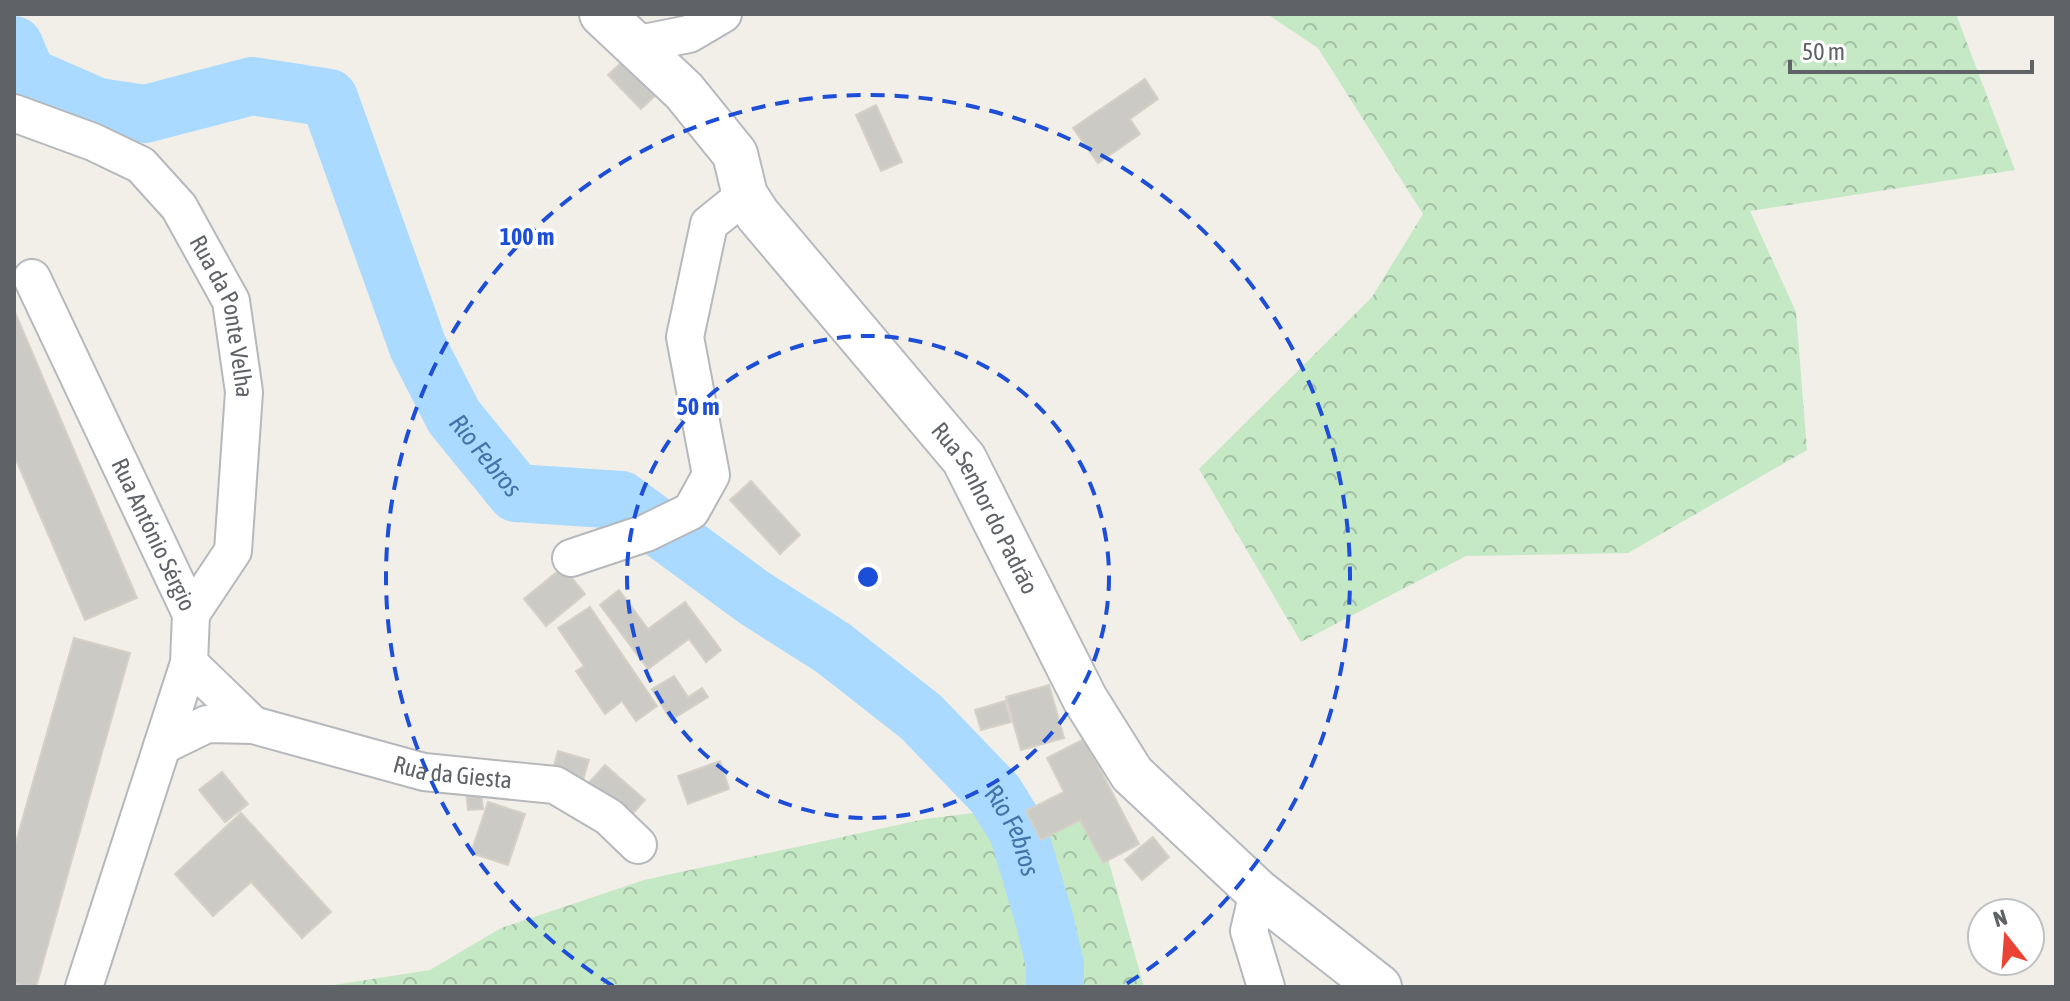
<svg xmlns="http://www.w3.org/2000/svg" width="2070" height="1001" font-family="'Asap Condensed',sans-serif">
  <defs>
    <pattern id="forest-crowns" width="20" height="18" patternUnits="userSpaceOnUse" patternTransform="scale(2)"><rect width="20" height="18" fill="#c5e8c5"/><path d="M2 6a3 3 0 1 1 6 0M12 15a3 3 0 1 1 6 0" fill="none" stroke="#a3c0a4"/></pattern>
  </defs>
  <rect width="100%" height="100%" fill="#f1efe8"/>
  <g fill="url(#forest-crowns)">
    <path d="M 1267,14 L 1956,14 L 2015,170 L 1750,211 L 1796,312 L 1807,450 L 1628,553 L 1466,556 L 1301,642 L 1199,469 L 1372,297 L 1423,214 L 1318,48 Z"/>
    <path d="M 1053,803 L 1096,816 L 1144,987 L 321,987 L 430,970 L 501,928 L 644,880 L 925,819 Z"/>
  </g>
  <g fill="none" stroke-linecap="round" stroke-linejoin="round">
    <path stroke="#aadaff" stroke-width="58" id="s1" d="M 14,45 L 27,76 L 98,107 L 145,114 L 252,86 L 329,98 L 418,347 L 454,417 L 516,493 L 621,500 L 753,597 L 833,648 L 921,717 L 995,794 L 1018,831 L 1044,918 L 1055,965 L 1055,987"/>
  </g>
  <g fill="#cccac5" stroke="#d6d1c6" stroke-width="2">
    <path d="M 625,59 L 658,93 L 641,109 L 608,75 Z"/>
    <path d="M 1145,79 L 1158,99 L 1130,119 L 1140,134 L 1098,163 L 1073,128 Z"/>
    <path d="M 876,105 L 902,162 L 881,171 L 856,115 Z"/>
    <path d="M 14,310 L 137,598 L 85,620 L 14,455 Z"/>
    <path d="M 751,481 L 800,535 L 780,554 L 730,500 Z"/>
    <path d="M 563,567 L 585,594 L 546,626 L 524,599 Z"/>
    <path d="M 619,590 L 648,629 L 685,602 L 721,650 L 706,662 L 689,639 L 648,669 L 600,605 Z"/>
    <path d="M 590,607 L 657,706 L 636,721 L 622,701 L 605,714 L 576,671 L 584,666 L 558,628 Z"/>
    <path d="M 74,638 L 130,653 L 36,987 L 30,987 L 14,983 L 14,849 Z"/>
    <path d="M 674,676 L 688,697 L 702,688 L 708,697 L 671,720 L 652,689 Z"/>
    <path d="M 1049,685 L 1064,738 L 1021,750 L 1006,697 Z"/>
    <path d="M 1005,701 L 1011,722 L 981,730 L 975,710 Z"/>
    <path d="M 1084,739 L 1139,844 L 1103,863 L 1080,820 L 1041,840 L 1026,811 L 1064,792 L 1047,758 Z"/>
    <path d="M 558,751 L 589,760 L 582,783 L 552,774 Z"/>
    <path d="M 720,761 L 729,789 L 688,804 L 678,776 Z"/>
    <path d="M 605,765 L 645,800 L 626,821 L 586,786 Z"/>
    <path d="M 222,772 L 248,804 L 225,822 L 199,790 Z"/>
    <path d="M 480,780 L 483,809 L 468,810 L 465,781 Z"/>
    <path d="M 488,802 L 525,814 L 508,865 L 471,853 Z"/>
    <path d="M 241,813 L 331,912 L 302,938 L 251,882 L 213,916 L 175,874 Z"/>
    <path d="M 1153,837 L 1169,857 L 1142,880 L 1125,860 Z"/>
  </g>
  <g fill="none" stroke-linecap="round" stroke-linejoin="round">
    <defs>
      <g id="street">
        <path d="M 634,45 L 689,34 L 723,14"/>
        <path id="s2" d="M 14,113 L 93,142 L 141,165 L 179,207 L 231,301 L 244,392 L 233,551 L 191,614"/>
        <path id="s3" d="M 32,278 L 191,614 L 189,663 L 84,987"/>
        <path d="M 571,558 L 646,533 L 691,511 L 711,475 L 685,337 L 709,224 L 745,195"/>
        <path d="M 189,663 L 253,725"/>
        <path id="s4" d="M 162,746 L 207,724 L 253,725 L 424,772 L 555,785 L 609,817 L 638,845"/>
        <path d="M 1258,892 L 1249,931 L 1266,987"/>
      </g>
      <g id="secondary">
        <path id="s5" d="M 602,14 L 684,91 L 735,154 L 745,195 L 758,215 L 964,459 L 1085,699 L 1132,774 L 1258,892 L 1379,987"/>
      </g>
    </defs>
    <use href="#street" stroke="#b5b8bc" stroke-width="40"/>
    <use href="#secondary" stroke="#b6babf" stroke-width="48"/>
    <use href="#street" stroke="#fff" stroke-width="36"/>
    <use href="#secondary" stroke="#fff" stroke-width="44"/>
  </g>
  <g fill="none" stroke="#1d4ed8" stroke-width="4" stroke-dasharray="14 10">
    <circle cx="868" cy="577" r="241"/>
    <path d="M613 986A482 482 0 1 1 1123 986"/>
  </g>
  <g text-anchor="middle" stroke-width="7" stroke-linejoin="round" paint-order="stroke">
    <g font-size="24" fill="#5f6368" stroke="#fff">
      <text dy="8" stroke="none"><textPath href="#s2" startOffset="314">Rua da Ponte Velha</textPath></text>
      <text dy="8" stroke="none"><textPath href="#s5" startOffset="632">Rua Senhor do Padrão</textPath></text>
      <text dy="8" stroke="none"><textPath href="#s3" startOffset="284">Rua António Sérgio</textPath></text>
      <text dy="8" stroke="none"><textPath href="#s4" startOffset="302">Rua da Giesta</textPath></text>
    </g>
    <g font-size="26" font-style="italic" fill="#4174aa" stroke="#fff">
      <text dy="9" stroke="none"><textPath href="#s1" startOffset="740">Rio Febros</textPath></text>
      <text dy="9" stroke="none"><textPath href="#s1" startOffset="1412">Rio Febros</textPath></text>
    </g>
  </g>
  <circle cx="868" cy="577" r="12" fill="#1d4ed8" stroke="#fff" stroke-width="4"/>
  <g font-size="24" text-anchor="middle" font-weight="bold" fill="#1d4ed8" stroke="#fff" stroke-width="7" stroke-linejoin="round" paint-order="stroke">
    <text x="527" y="245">100 m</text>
    <text x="698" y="415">50 m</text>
  </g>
  <rect width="2070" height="1001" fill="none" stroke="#5f6368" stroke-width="32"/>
  <g transform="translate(2006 937) rotate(343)"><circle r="38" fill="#ffffff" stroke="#bfc1c3" stroke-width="2"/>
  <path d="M0-6L14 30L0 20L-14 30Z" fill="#ea4335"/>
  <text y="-12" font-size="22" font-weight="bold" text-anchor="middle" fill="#5f6368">N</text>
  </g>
  <path d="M1790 60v12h242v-12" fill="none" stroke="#5f6368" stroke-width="4"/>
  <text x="1802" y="60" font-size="24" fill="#5f6368" stroke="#ffffff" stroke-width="6" paint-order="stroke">50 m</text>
</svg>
